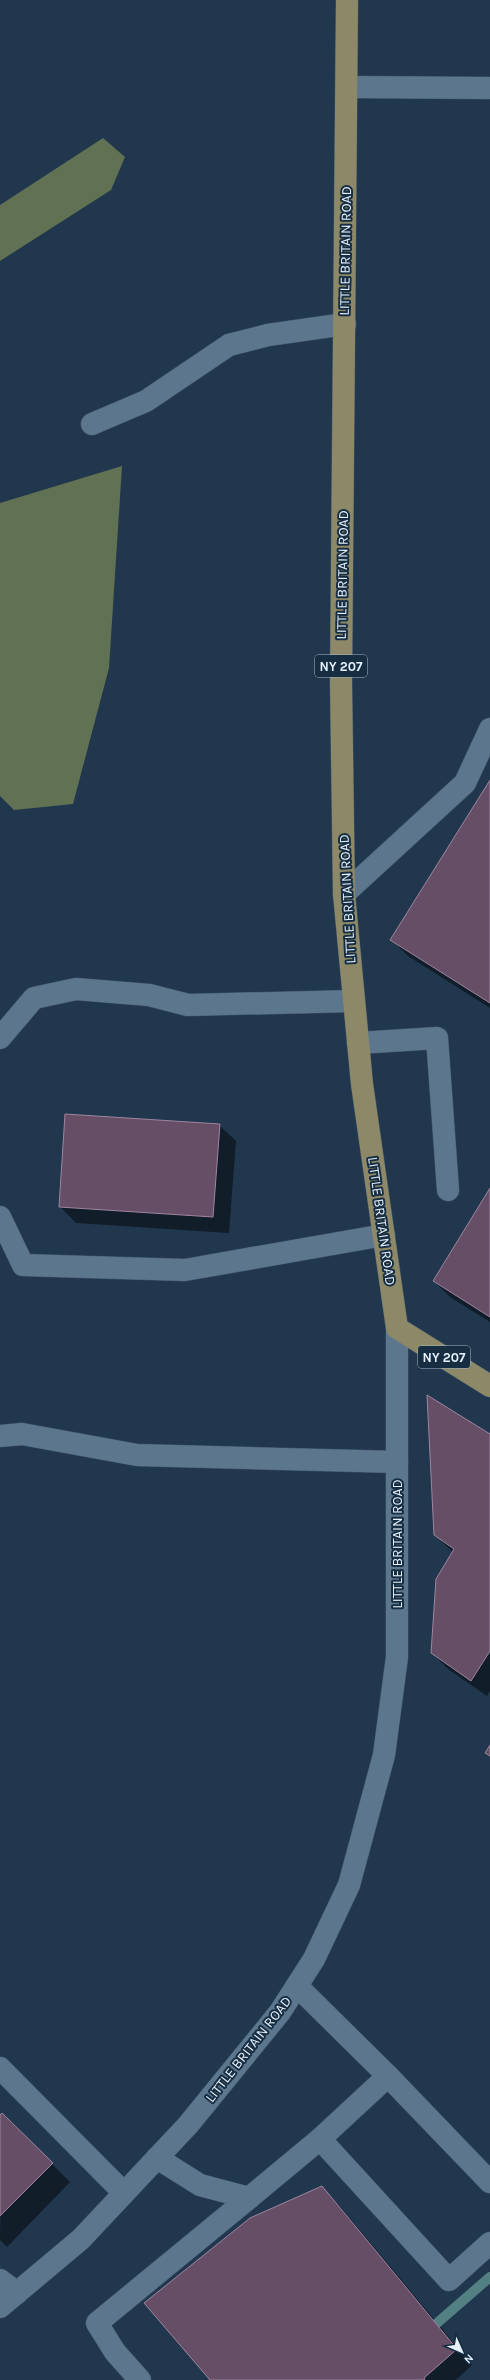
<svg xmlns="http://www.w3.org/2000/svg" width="490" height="2380" font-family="Karla,sans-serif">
  <rect width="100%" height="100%" fill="#20374d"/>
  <g fill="#617153">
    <path d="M 103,138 L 125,157 L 111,190 L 0,261 L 0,205 Z"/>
    <path d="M 122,466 L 109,668 L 73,804 L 14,810 L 0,796 L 0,503 Z"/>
  </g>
  <g fill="#0007">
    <path d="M 490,781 L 490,1008 L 408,956 L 392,940 Z"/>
    <path d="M 66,1116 L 219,1125 L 236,1141 L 229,1233 L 76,1223 L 60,1207 Z"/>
    <path d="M 490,1189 L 490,1322 L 450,1297 L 434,1281 Z"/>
    <path d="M 490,1435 L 490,1691 L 487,1696 L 448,1669 L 432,1653 L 453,1552 L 435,1535 Z"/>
    <path d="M 2,2114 L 70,2182 L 7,2247 L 0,2240 Z"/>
    <path d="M 322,2188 L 338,2204 L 472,2365 L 456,2380 L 211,2380 Z"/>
  </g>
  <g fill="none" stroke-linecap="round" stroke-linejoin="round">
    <path stroke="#538083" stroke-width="10" d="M 436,2324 L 490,2277"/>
  </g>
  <g fill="#654e66" stroke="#9f85a0">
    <path d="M 490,780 L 490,1003 L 390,940 Z"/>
    <path d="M 65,1114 L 220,1124 L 213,1217 L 59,1207 Z"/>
    <path d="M 490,1188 L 490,1317 L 433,1281 Z"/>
    <path d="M 427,1395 L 490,1434 L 490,1651 L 471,1681 L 431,1653 L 436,1579 L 454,1549 L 434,1535 Z"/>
    <path d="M 490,1745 L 490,1756 L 485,1753 Z"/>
    <path d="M 2,2113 L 53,2163 L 0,2216 L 0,2115 Z"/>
    <path d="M 322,2186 L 457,2349 L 424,2378 L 425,2380 L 210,2380 L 144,2303 L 250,2218 Z"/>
  </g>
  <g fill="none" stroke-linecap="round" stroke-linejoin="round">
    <defs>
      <g id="minor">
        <path d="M 347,87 L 490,88"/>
        <path d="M 92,424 L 146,401 L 229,345 L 268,335 L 345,324"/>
        <path d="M 344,894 L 465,783 L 490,729"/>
        <path d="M 0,1038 L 34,998 L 76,989 L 149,995 L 188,1005 L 354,1001"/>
        <path d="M 358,1043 L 437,1038 L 448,1190"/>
        <path d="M 0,1217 L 23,1265 L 185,1270 L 384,1235"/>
        <path d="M 0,1436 L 22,1434 L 137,1455 L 397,1462"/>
        <path d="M 297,1986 L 388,2076 L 490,2182"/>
        <path d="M 0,2068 L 124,2193"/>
        <path d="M 388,2076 L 320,2139 L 449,2280 L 490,2243"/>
        <path d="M 157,2158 L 200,2185 L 249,2198 L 320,2139"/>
        <path d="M 0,2280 L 17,2293"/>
        <path d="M 0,2307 L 81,2239 L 188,2125 L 280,2012 L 314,1959 L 349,1885 L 384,1755 L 397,1657 L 397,1328"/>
        <path d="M 140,2380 L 115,2352 L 97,2323 L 249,2198"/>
      </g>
      <path id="major" d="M 347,0 L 341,681 L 344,894 L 362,1084 L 397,1328 L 490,1386"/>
    </defs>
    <use href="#minor" stroke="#415567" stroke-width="23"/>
    <use href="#major" stroke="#415567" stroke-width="23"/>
    <use href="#minor" stroke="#5c768e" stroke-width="22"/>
    <use href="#major" stroke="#8d8968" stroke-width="22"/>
  </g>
  <g text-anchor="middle" stroke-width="4" stroke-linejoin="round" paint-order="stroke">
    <g fill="#162d42" stroke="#a8b6c4" stroke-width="1">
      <rect x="315" y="655" width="52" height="22" rx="3"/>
      <rect x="418" y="1346" width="52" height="22" rx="3"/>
    </g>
    <g font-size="13" font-weight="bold" fill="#e6f1fc">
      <text x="341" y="671">NY 207</text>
      <text x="444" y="1362">NY 207</text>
    </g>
    <g font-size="14" fill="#e6f1fc" stroke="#162d42">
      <text transform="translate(345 251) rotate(-89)" y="5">LITTLE BRITAIN ROAD</text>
      <text transform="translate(342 575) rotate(-89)" y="5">LITTLE BRITAIN ROAD</text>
      <text transform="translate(347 899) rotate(-93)" y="5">LITTLE BRITAIN ROAD</text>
      <text transform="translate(382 1221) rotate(82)" y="5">LITTLE BRITAIN ROAD</text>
      <text transform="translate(397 1544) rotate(-90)" y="5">LITTLE BRITAIN ROAD</text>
      <text transform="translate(248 2049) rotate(-52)" y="5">LITTLE BRITAIN ROAD</text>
    </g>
  </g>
  <g transform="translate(462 2352) rotate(135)" stroke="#162d42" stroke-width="3" paint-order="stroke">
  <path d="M0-3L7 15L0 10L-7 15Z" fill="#e6f1fc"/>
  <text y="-6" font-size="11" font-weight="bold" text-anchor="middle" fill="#e6f1fc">N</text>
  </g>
</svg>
